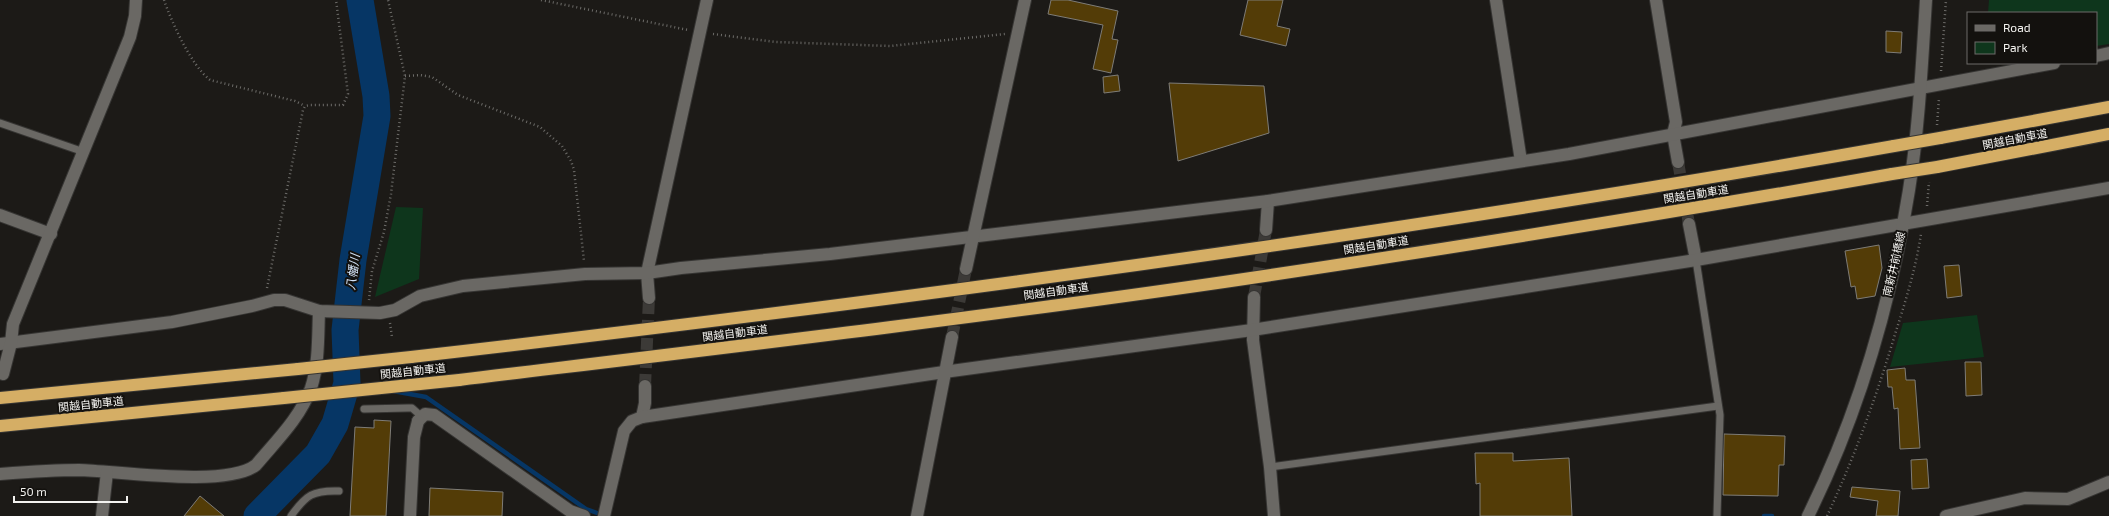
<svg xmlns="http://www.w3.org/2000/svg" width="2109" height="516" font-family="'Exo 2','Noto Sans JP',sans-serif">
  <rect width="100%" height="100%" fill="#1c1a17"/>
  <g fill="#0e361c">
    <path d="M 1989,0 L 2109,0 L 2109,44 L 2096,46 L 2096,13 L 1988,13 Z"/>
    <path d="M 396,207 L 423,208 L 419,279 L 375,297 Z"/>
    <path d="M 1977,315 L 1984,357 L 1890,367 L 1903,323 Z"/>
  </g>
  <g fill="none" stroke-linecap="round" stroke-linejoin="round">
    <g stroke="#063665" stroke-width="4.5">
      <path d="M 347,383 L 360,385"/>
      <path d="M 393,391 L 426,397 L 586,509 L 597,513"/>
      <path d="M 1764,516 L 1772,516"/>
    </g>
    <path stroke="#063665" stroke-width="27" d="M 257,516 L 318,454 L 335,424 L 347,383 L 345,330 L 353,260 L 377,116 L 376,96 L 360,0"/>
  </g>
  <g fill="#533c07" stroke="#7e7c77">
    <path d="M 1051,0 L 1068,0 L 1118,11 L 1112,39 L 1118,40 L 1111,73 L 1093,69 L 1103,25 L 1048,14 Z"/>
    <path d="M 1248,0 L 1283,0 L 1277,26 L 1290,29 L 1286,46 L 1240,35 Z"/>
    <path d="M 1886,31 L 1902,32 L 1901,53 L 1886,52 Z"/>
    <path d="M 1118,75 L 1120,91 L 1104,93 L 1103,77 Z"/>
    <path d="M 1169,83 L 1264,86 L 1269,133 L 1178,161 Z"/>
    <path d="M 1879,245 L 1882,268 L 1875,296 L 1857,299 L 1855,286 L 1851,287 L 1845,251 Z"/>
    <path d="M 1959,265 L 1962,296 L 1947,298 L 1944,266 Z"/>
    <path d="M 1965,362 L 1981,362 L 1982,395 L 1966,396 Z"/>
    <path d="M 1905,368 L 1906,380 L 1915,380 L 1920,448 L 1900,449 L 1898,408 L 1894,409 L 1892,387 L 1888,387 L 1887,370 Z"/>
    <path d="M 374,420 L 391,421 L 386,516 L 350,516 L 355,427 L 374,428 Z"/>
    <path d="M 1724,434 L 1785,436 L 1784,465 L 1779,465 L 1778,496 L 1723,495 Z"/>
    <path d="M 1475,453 L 1513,453 L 1513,461 L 1569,458 L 1572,516 L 1480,516 L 1480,483 L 1476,484 Z"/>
    <path d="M 1927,459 L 1929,488 L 1912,489 L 1911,460 Z"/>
    <path d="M 1852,487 L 1900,491 L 1898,516 L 1876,516 L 1878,501 L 1850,497 Z"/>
    <path d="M 430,488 L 503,492 L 502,516 L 429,516 Z"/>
    <path d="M 200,496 L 224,516 L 184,516 Z"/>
  </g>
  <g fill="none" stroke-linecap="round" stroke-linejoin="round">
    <g stroke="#3c3a37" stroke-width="12" stroke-dasharray="12 6" stroke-linecap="butt">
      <path d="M 1678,162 L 1689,224"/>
      <path d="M 1254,297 L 1266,230"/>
      <path d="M 645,386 L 649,298"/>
    </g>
    <path stroke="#3c3a37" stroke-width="12" stroke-dasharray="12 6" stroke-linecap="butt" d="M 952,337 L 966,269"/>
    <defs>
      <g id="lane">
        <path d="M 0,123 L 84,152"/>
        <path d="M 1696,260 L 1720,415 L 1717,516"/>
        <path d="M 364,409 L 408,408 L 412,408 L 421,416"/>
        <path d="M 1270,467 L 1718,406"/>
        <path d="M 291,516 C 306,495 313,490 339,491"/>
      </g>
      <g id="street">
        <path d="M 1496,0 L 1521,161"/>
        <path d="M 1656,0 L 1676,122 L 1673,134 L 1678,162"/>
        <path d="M 2096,56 L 2109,53"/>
        <path d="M 0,215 L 51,234"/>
        <path d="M 1689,224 L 1696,260"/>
        <path d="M 1266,230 L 1268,201"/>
        <path d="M 1254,297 L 1253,340 L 1270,467 L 1274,516"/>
        <path d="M 649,298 L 647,273 L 707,0"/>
        <path d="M 0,344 L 172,322 L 252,306 L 274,300 L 285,300 L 319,311 L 380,313 L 395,310 L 420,296 L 463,286 L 585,274 L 647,273 L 681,268 L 830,254 L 1268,201 L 1569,154 L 2054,63"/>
        <path d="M 3,374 L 11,343 L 13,324 L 130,37 L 135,16 L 136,0"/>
        <path d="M 642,417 L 645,403 L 645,386"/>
        <path d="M 418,421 L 425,414 L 434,415 L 570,511 L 584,516"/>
        <path d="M 0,474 C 26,472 53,470 79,470 C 118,471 227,488 256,465 C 276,441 300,418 311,388 C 319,364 318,336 319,311"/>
        <path d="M 102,516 L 107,472"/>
        <path d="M 604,516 L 624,431 L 632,421 L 642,417 L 944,372 L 1252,330 L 1696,260 L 2109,188"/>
        <path d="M 1946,516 L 2025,498 L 2068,499 L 2109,482"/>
      </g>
      <g id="secondary">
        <path d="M 966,269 L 1025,0"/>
        <path d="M 410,516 L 414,437 L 418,421"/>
        <path d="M 917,516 L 952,337"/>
        <path d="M 1808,516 C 1858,415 1891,302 1909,190 C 1919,127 1922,63 1926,0"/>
      </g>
      <g id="highway">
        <path d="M 1940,138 L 2109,107"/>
        <path d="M 1937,167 L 2109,134"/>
        <path d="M 411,357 C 907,300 1402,233 1894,146"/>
        <path d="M 459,380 C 714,349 969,319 1224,282 C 1447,249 1670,213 1892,174"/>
        <path d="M 0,398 L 298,369"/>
        <path d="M 0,426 L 284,398"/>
      </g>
    </defs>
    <use href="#lane" stroke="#363533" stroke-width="9"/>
    <use href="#street" stroke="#363533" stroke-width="14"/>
    <use href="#secondary" stroke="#363533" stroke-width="14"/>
    <use href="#highway" stroke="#363533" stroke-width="14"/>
    <g stroke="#6d6c69" stroke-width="2.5" stroke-dasharray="1 3" stroke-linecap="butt">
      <path d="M 164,0 C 172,23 191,65 210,80 L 295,101 L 305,106"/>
      <path d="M 541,0 L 688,30"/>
      <path d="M 713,34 L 776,42 L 890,46 L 1005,34"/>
      <path d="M 1941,71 L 1946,0"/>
      <path d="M 405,76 L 420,75 L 432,77 L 458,95 L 540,127 L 562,146 L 571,161 L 574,170 L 584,261"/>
      <path d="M 1937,125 L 1939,98"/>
      <path d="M 1927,206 L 1929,182"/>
      <path d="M 267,288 L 303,110 L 305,106 L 310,105 L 343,105 L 348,94 L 336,0"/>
      <path d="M 369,300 L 372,271 L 384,232 L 391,194 L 405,76 L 388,0"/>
      <path d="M 390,323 L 392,337"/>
      <path d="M 1827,516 C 1855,456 1877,395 1896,331 C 1906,300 1916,267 1921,234"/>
    </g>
    <use href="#lane" stroke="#6a6864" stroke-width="7"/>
    <use href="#street" stroke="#6a6864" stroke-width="12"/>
    <use href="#secondary" stroke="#6a6864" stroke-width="12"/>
    <use href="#highway" stroke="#d5ae65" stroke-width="12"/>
    <defs>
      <g id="highway-bridge">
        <path d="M 1894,146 L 1940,138"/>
        <path d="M 1892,174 L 1937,167"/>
        <path d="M 298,369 L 411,357"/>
        <path d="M 284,398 L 459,380"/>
      </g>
    </defs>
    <use href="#highway-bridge" stroke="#363533" stroke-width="14" stroke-linecap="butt"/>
    <use href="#highway-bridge" stroke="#d5ae65" stroke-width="12"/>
  </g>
  <g text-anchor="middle" stroke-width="4" stroke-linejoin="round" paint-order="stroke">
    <g font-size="11" fill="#f3f2ef" stroke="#13110e">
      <text transform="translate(2015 139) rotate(-11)" y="4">関越自動車道</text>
      <text transform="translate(1696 194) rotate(-9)" y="4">関越自動車道</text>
      <text transform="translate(1376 245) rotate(-9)" y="4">関越自動車道</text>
      <text transform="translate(1894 264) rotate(-77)" y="4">南新井前橋線</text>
      <text transform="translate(1056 291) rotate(-8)" y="4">関越自動車道</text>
      <text transform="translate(735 333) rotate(-7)" y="4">関越自動車道</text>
      <text transform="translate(413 371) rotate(-6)" y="4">関越自動車道</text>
      <text transform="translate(91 404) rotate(-6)" y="4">関越自動車道</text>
    </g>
    <g font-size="12" font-style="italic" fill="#d3e2f5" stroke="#13110e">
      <text transform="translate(353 272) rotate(-82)" y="4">八幡川</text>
    </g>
  </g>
  <rect x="1967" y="12" width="130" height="52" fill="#13110e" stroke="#6d6b68"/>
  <rect x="1975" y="25" width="20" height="6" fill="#6a6864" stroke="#6d6b68"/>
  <text x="2003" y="32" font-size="12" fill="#f3f2ef">Road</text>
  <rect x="1975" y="42" width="20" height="12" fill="#0e361c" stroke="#6d6b68"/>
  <text x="2003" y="52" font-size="12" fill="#f3f2ef">Park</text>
  <path d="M14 496v6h113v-6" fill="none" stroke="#f3f2ef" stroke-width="2"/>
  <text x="20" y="496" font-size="12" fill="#f3f2ef" stroke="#13110e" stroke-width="3" paint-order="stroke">50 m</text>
</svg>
